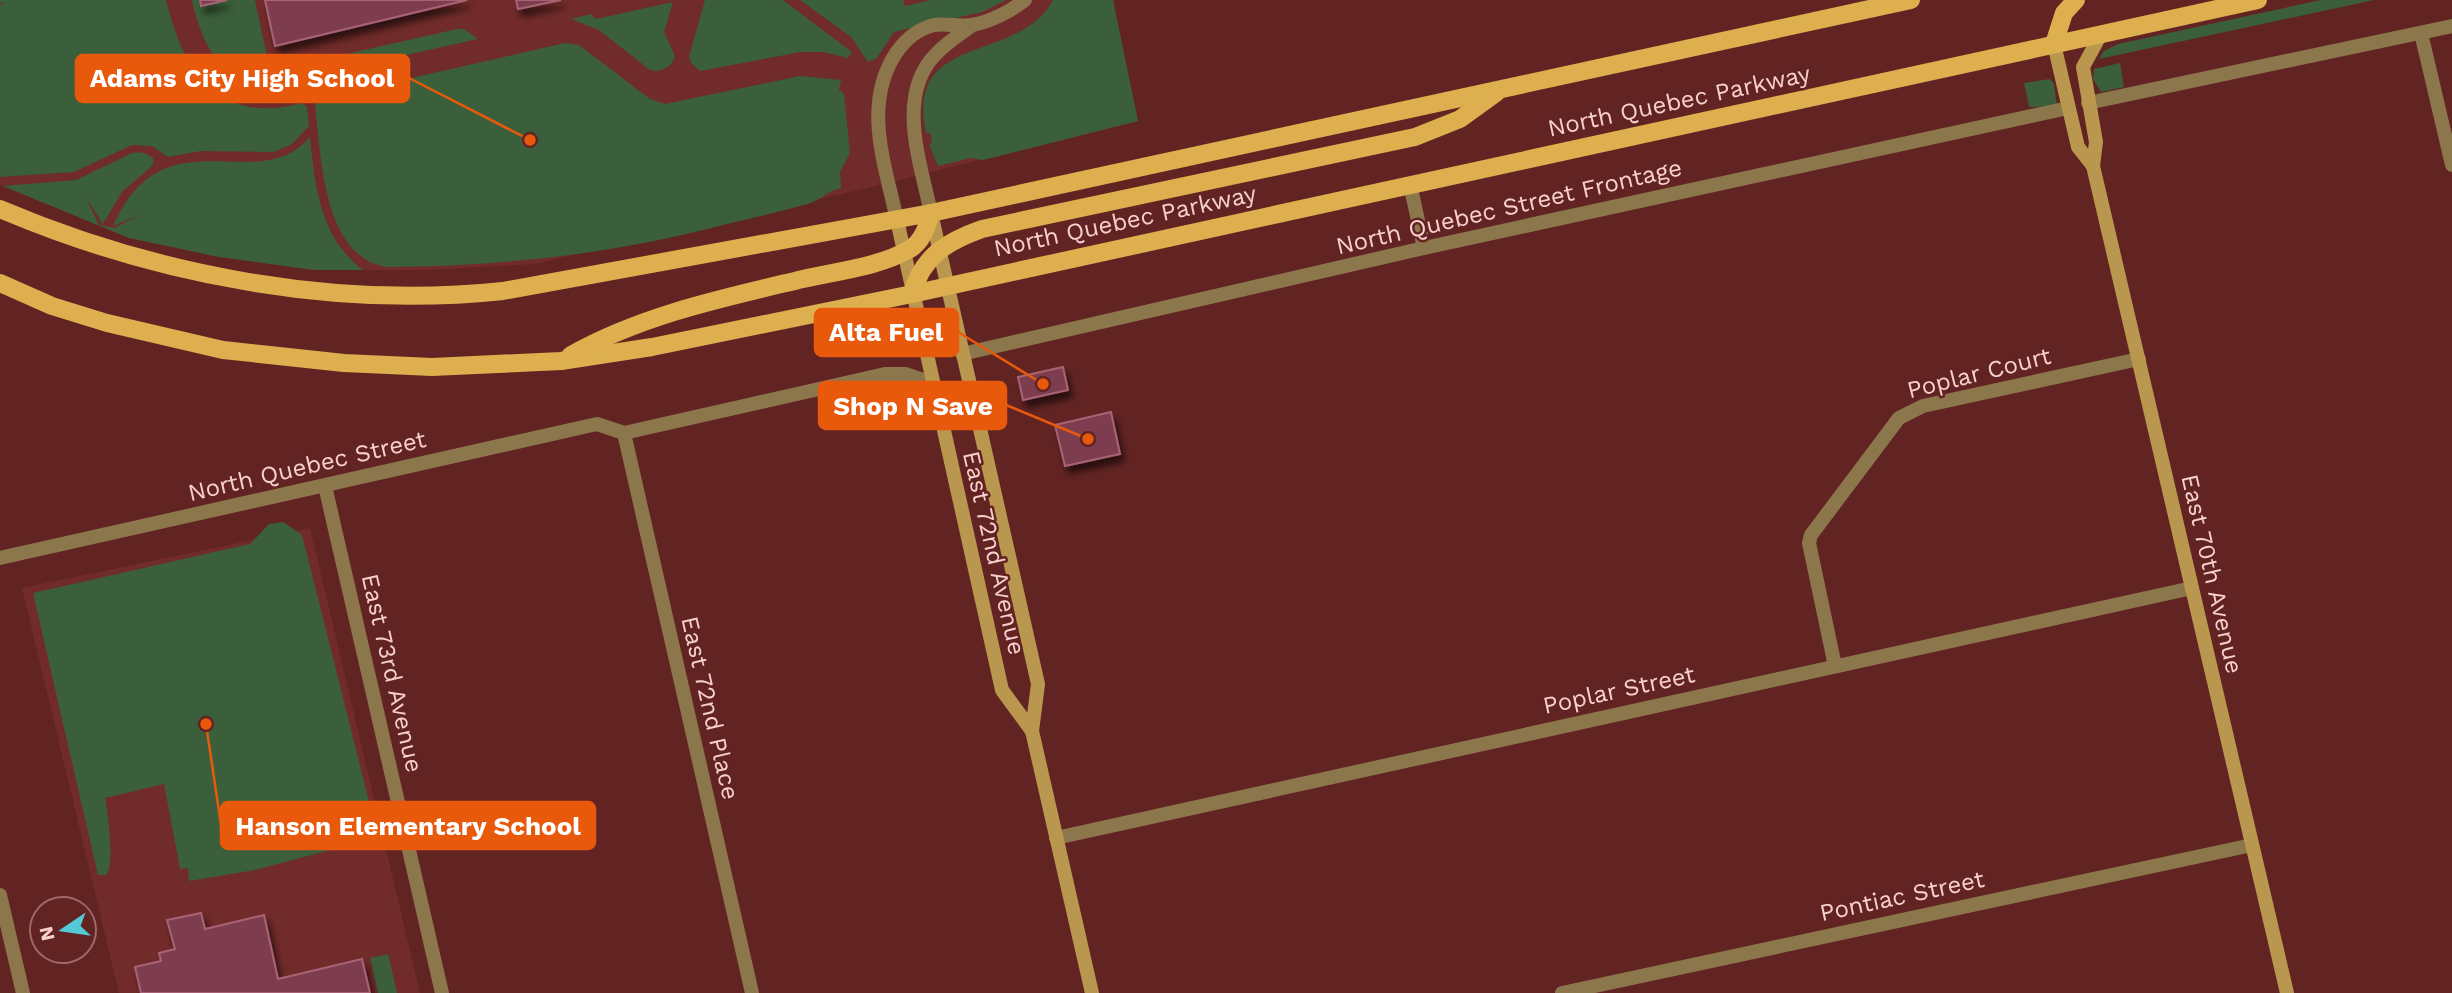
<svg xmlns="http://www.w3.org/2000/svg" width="2452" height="993" font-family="'Work Sans',sans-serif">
  <defs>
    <filter id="shadow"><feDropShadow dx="4" dy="7" stdDeviation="3.5" flood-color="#0009"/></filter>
  </defs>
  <rect width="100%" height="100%" fill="#622423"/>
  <g fill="#712b2a">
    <path d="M 0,0 L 1113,0 L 1138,121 L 842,194 L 534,264 L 425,270 L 314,270 L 219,257 L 129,238 L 0,185 Z"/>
    <path d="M 310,528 L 420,993 L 119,993 L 22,588 Z"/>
  </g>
  <g fill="#3b5f3a">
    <path d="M 0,0 L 166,0 C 183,71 219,126 302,103 L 307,107 L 309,126 L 292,144 L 274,152 L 201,151 L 168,157 L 152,146 L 132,145 L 74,172 L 0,177 L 0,5 L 4,2 L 0,3 Z"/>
    <path d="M 192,0 L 199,0 L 201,7 L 229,0 L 255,0 L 267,57 L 289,53 L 295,55 L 301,73 L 297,80 C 231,92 205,60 192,0 Z"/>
    <path d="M 705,0 L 783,0 L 852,52 L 848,58 L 823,52 L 801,52 L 700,71 L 691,63 L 689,57 Z"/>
    <path d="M 800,0 L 903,0 L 905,6 L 931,0 L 1006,0 L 982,12 L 894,32 L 877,58 L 868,62 L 851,37 Z"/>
    <path d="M 1053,0 L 1113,0 L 1138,121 L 983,160 L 970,158 L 938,166 L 929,144 L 932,143 L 930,133 L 926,133 C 905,30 1017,66 1053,0 Z"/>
    <path d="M 2321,0 L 2374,0 L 2099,59 L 2104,51 L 2118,44 Z"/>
    <path d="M 673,2 L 664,32 L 675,56 C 672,67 661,73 650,70 L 599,30 L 571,19 L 591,14 L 596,19 Z"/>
    <path d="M 457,29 L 464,29 L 478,39 L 316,75 L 309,71 L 311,62 Z"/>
    <path d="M 565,43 L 579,45 L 650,99 L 665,104 L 800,76 L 841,80 L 839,90 L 844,94 L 850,153 L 840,172 L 841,188 C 828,191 820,200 808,204 C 772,214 735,222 699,231 C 596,256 494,266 389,267 C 323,261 321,154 315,106 L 320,99 Z"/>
    <path d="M 2120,63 L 2124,87 L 2101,92 L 2093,79 L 2094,69 Z"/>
    <path d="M 2050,79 L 2054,84 L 2057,106 L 2029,107 L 2024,83 Z"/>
    <path d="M 310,137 C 315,188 320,237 363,270 L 314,270 L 219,257 L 129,238 L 3,186 L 76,180 L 132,153 C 141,151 146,153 153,158 L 153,165 L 122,192 L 103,224 L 86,198 L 99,225 L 114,228 L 140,215 L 113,226 C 165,110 257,199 310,137 Z"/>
    <path d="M 283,522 L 302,535 L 377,833 L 357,837 L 357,843 L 255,870 L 189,881 L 188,868 L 180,869 L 164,784 L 105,798 C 108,812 115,867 106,875 L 98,875 L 33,593 L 250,544 L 269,524 Z"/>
    <path d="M 388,954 L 397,993 L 378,993 L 370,958 Z"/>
  </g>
  <g fill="#7e3e4f" stroke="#a76374" stroke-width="2" filter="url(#shadow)">
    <path d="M 200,0 L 227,0 L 201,6 Z"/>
    <path d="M 265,0 L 467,0 L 275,46 Z"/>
    <path d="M 516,0 L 561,0 L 518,9 Z"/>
    <path d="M 1063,367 L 1068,390 L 1023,400 L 1018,377 Z"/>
    <path d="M 1111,412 L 1120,454 L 1065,466 L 1055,425 Z"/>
    <path d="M 201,913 L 205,929 L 264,915 L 278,979 L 362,959 L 370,993 L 141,993 L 135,967 L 161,961 L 159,953 L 175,949 L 167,920 Z"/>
  </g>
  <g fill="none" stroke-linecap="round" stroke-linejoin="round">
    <g stroke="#8c764b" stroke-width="14">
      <path d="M 2421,33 L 2452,165"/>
      <path d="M 2088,103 L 2452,26"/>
      <path d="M 1410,184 L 1424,248"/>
      <path d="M 931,213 C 921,164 894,93 938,52 C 948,42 961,34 972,25"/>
      <path d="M 897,220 C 885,164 862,105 896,53 C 905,40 918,29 934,25 C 946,23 959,27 972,25 C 990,22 1011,11 1025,0"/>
      <path d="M 962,354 L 1424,248 L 2068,108"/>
      <path d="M 624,433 L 752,993"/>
      <path d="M 624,433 L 885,374 L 905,374 L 932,383"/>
      <path d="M 325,486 L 442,993"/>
      <path d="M 0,558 L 597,424 L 624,433"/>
      <path d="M 1835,666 L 1809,543 L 1811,535 L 1899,418 L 1923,406 L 2139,359"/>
      <path d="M 1056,838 L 2192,588"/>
      <path d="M 0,895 L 23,993"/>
      <path d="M 1562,993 L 2252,845"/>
    </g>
    <g stroke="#ba974e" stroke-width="14">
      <path d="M 2101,34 L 2083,67 L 2096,142 L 2093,166 L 2287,993"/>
      <path d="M 2054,44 L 2078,147 L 2093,166"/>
      <path d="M 931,213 L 1038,684 L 1032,731 L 1092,993"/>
      <path d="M 897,220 L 1002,690 L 1032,731"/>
    </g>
    <g stroke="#ddaf4e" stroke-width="18">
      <path d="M 2054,44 L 2064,13 L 2076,0"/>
      <path d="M 0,209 C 155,275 334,309 503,291 L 931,213 L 1911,0"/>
      <path d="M 0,283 L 52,306 L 107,323 L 223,350 L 344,363 L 432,367 L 561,361 L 652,347 L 912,294 L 2258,0"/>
      <path d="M 912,294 C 922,256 948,241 982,229 L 1415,137 L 1460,119 L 1496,93"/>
      <path d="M 571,355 C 642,315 723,298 803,279 C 837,271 879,267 910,249 C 923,241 927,226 931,213"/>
    </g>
  </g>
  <g text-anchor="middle" stroke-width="5" stroke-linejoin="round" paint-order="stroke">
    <g font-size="24" fill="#f8d1cd" stroke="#622423">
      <text transform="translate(1679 101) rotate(-12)" y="8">North Quebec Parkway</text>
      <text transform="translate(1509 207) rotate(-13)" y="8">North Quebec Street Frontage</text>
      <text transform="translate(1125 221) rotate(-12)" y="8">North Quebec Parkway</text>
      <text transform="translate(1979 373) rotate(-14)" y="8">Poplar Court</text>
      <text transform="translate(307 466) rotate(-13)" y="8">North Quebec Street</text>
      <text transform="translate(994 553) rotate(77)" y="8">East 72nd Avenue</text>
      <text transform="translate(2212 574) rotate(77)" y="8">East 70th Avenue</text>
      <text transform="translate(392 673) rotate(77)" y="8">East 73rd Avenue</text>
      <text transform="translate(1619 690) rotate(-12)" y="8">Poplar Street</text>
      <text transform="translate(710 708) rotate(77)" y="8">East 72nd Place</text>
      <text transform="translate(1902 896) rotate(-12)" y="8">Pontiac Street</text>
    </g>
  </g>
  <path fill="none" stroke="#e8590c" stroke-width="2.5" d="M530 140L409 78M1043 384L958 332M1088 439L1006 405M206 724L221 825"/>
  <g fill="#e8590c" stroke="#622423" stroke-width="2.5">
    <circle cx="530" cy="140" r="7"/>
    <circle cx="1043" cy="384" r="7"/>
    <circle cx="1088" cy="439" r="7"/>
    <circle cx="206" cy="724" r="7"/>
  </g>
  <g fill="#e8590c" stroke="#e8590c" stroke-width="2.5">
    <rect x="76" y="55" width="333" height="47" rx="7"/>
    <rect x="815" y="309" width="143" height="47" rx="7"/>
    <rect x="819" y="382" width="187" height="47" rx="7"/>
    <rect x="221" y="802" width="374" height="47" rx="7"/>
  </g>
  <g font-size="26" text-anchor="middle" font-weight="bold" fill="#fff">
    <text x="242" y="87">Adams City High School</text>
    <text x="886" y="341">Alta Fuel</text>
    <text x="913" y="415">Shop N Save</text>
    <text x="408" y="835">Hanson Elementary School</text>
  </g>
  <g transform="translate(63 930) rotate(257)"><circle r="33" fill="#622423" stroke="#9e6967" stroke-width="2"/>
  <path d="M0-5L12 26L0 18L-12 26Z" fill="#52cbd7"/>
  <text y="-10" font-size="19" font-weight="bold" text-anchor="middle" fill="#f8d1cd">N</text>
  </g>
</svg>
